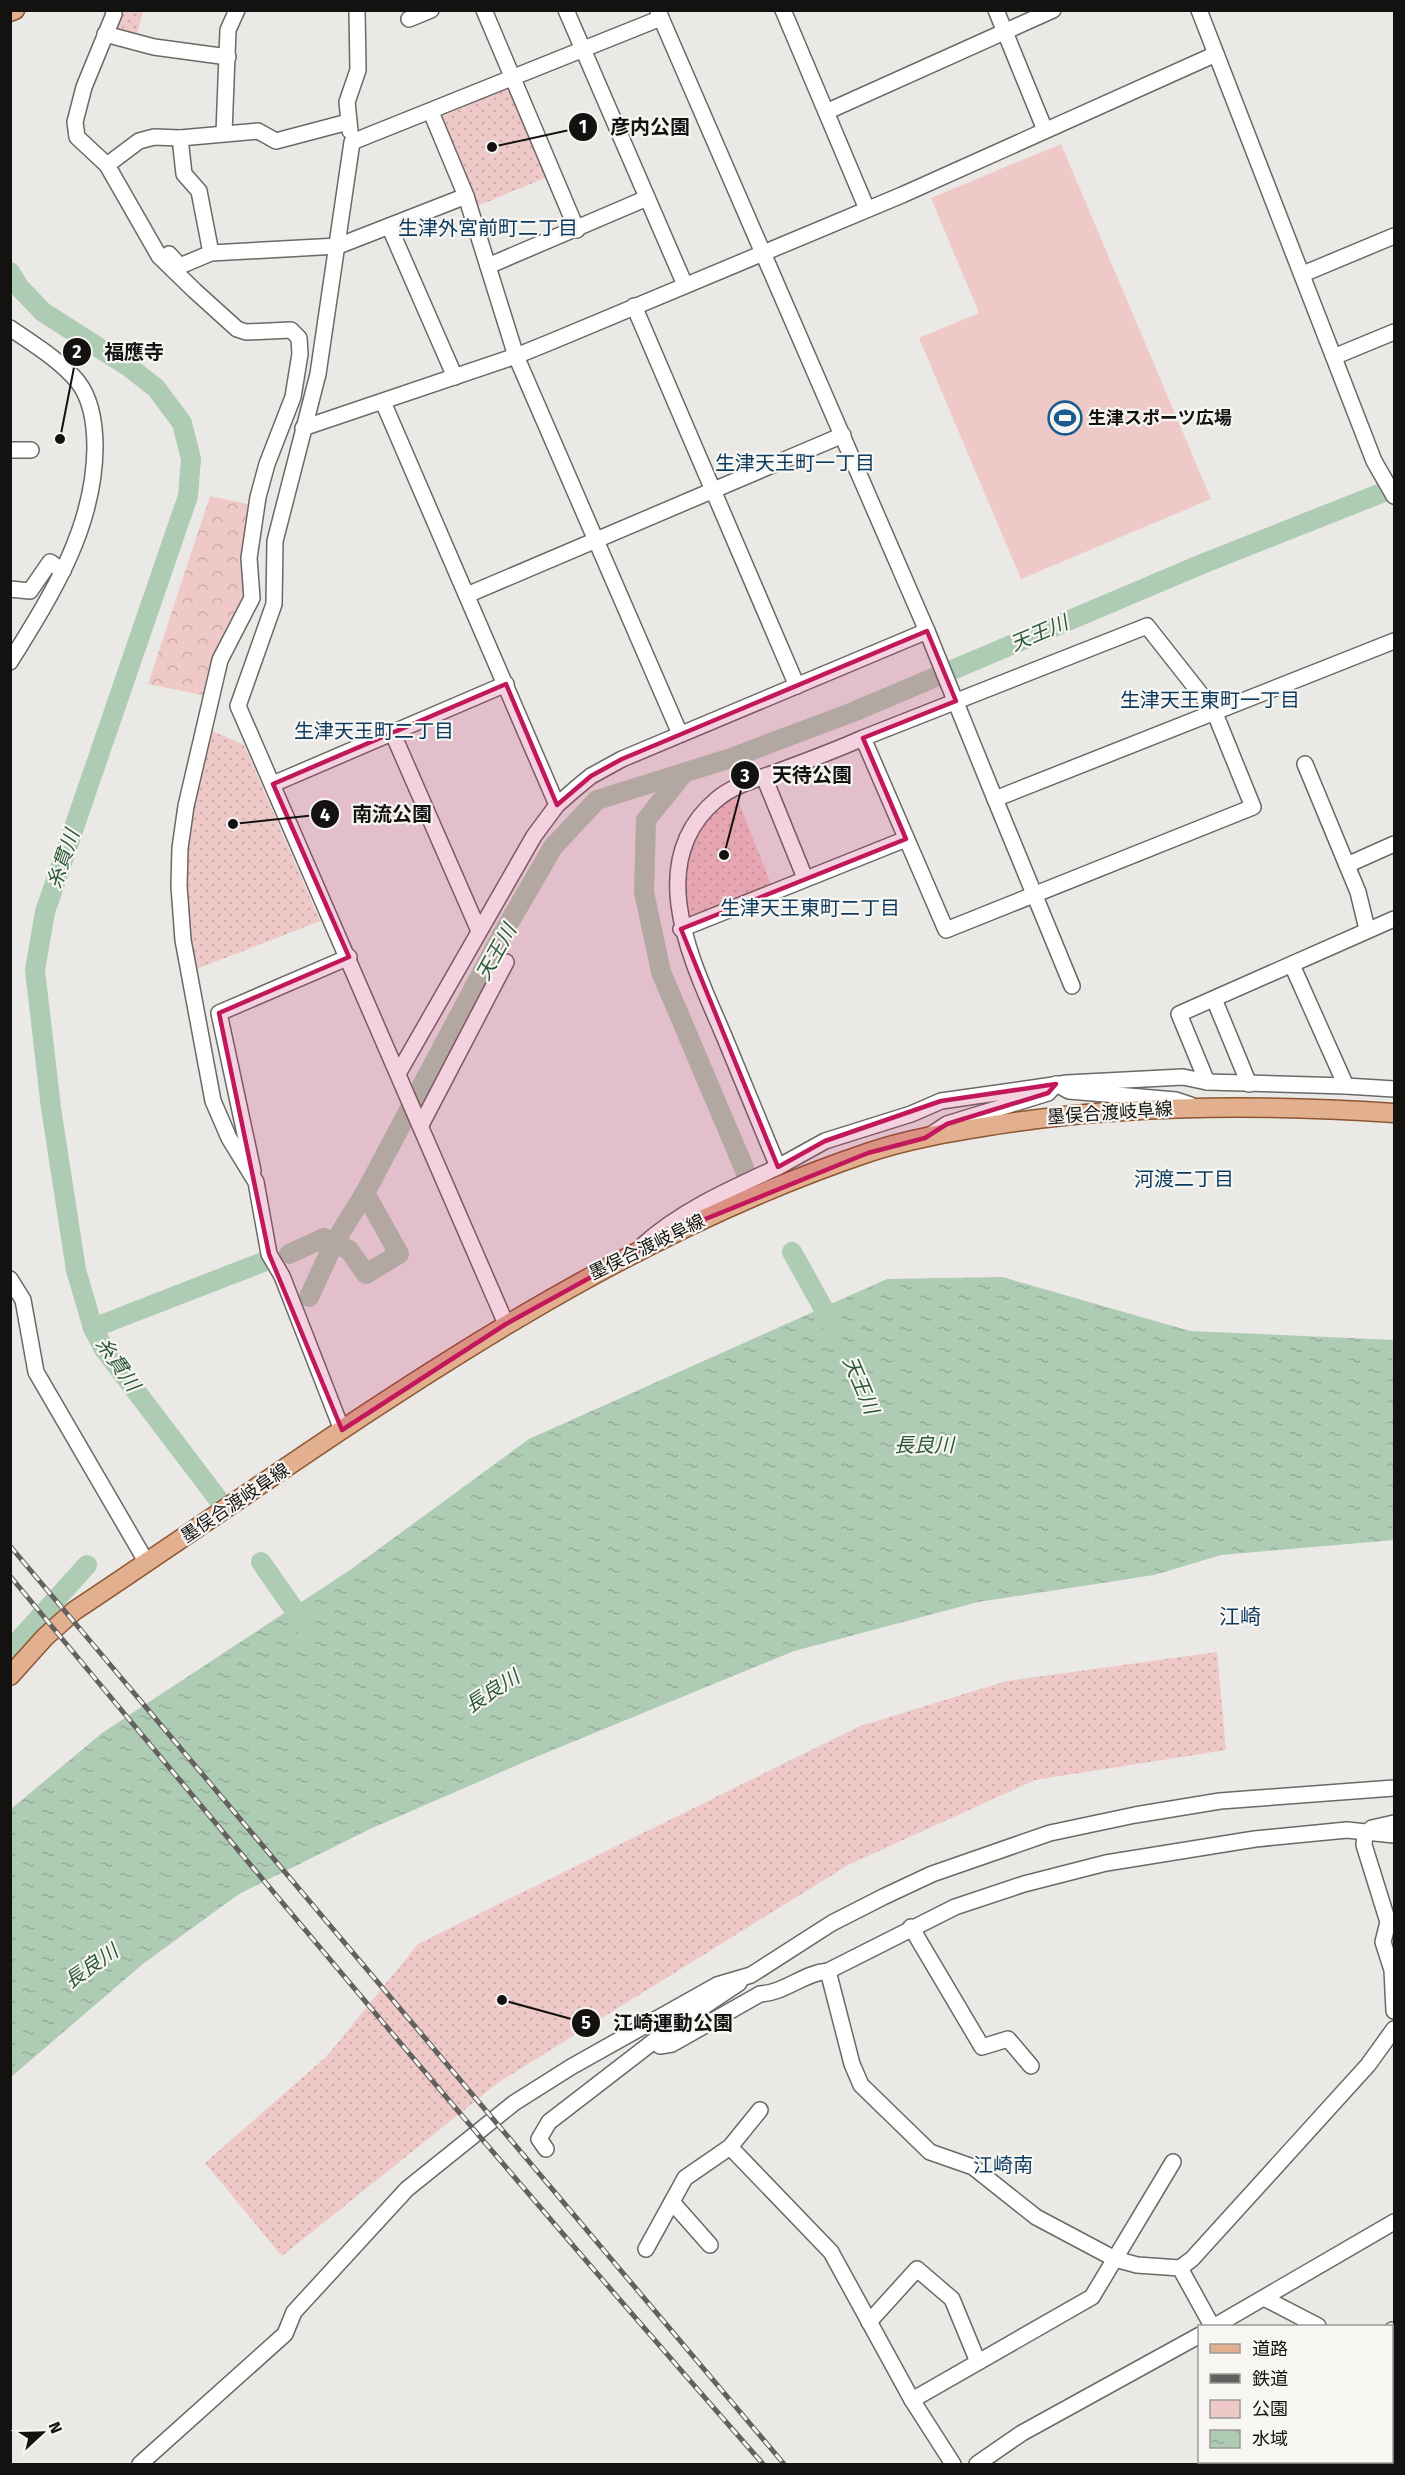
<svg xmlns="http://www.w3.org/2000/svg" width="1405" height="2475" font-family="'Fira Sans','Noto Sans JP',sans-serif">
  <defs>
    <pattern id="green-dots" width="8" height="8" patternUnits="userSpaceOnUse" patternTransform="scale(1.5)"><rect width="8" height="8" fill="#eec9c7"/><path d="M2 2h.1M6 6h.1" fill="none" stroke="#cbacaa" stroke-width="1.8" stroke-linecap="round"/></pattern>
    <pattern id="forest-crowns" width="20" height="18" patternUnits="userSpaceOnUse" patternTransform="scale(1.5)"><rect width="20" height="18" fill="#eec9c7"/><path d="M2 6a3 3 0 1 1 6 0M12 15a3 3 0 1 1 6 0" fill="none" stroke="#cbacaa"/></pattern>
    <pattern id="water-ripples" width="26" height="14" patternUnits="userSpaceOnUse" patternTransform="scale(1.5)"><rect width="26" height="14" fill="#aecbb3"/><path d="M2 4q2-2 4 0t4 0M15 11q2-2 4 0t4 0" fill="none" stroke="#95ad99"/></pattern>
  </defs>
  <rect width="100%" height="100%" fill="#eae9e6"/>
  <g fill="url(#green-dots)">
    <path d="M 120,11 L 143,11 L 136,38 L 117,33 L 115,28 Z"/>
    <path d="M 509,87 L 547,177 L 475,207 L 438,118 Z"/>
    <path d="M 208,729 L 244,745 L 320,921 L 194,970 L 185,935 L 184,851 Z"/>
    <path d="M 735,793 L 772,887 L 687,921 C 681,868 687,825 735,793 Z"/>
    <path d="M 1217,1652 L 1226,1750 L 1035,1780 L 848,1865 L 499,2082 L 282,2256 L 205,2163 L 327,2056 L 418,1944 L 860,1726 L 1007,1681 Z"/>
  </g>
  <path fill="url(#forest-crowns)" d="M 210,496 L 252,505 L 249,592 L 207,696 L 148,684 Z"/>
  <path fill="#eec9c7" d="M 1061,144 L 1211,499 L 1021,579 L 919,338 L 979,313 L 931,198 Z"/>
  <path fill="url(#water-ripples)" d="M 1002,1277 L 1190,1331 L 1394,1340 L 1394,1540 L 1221,1555 L 1154,1575 L 978,1602 L 794,1651 L 531,1759 L 370,1829 L 239,1894 L 144,1963 L 11,2077 L 11,1809 L 102,1733 L 350,1570 L 529,1439 L 887,1279 Z"/>
  <g fill="none" stroke-linecap="round" stroke-linejoin="round">
    <g stroke="#aecbb3" stroke-width="20">
      <path d="M 10,272 L 20,288 L 43,312 L 129,367 L 156,388 L 182,423 L 191,459 L 188,496 L 45,912 L 35,970 L 51,1108 L 76,1270 L 93,1328 L 104,1349 L 218,1499"/>
      <path d="M 683,774 L 646,820 L 644,892 L 661,972 L 747,1175"/>
      <path d="M 792,1252 L 836,1331"/>
      <path d="M 289,1254 L 324,1238 L 349,1250 L 366,1274 L 399,1254 L 365,1193"/>
      <path d="M 309,1297 L 334,1243 L 365,1193 L 502,935 L 553,847 L 597,800 L 731,758 L 853,712 L 1202,564 L 1394,488"/>
      <path d="M 93,1328 L 263,1262"/>
      <path d="M 261,1562 L 307,1628"/>
      <path d="M 10,1650 L 87,1565"/>
    </g>
    <defs>
      <g id="minor">
        <path d="M 113,10 L 114,14 L 84,87 L 75,122 L 77,137 L 107,165 L 159,256 L 195,291 L 237,329 L 246,332 L 291,330 L 299,338 L 300,354 L 293,397 L 267,464 L 258,497 L 249,558 L 252,598 L 220,660 L 186,806 L 180,848 L 179,886 L 183,940 L 213,1101 L 229,1138 L 256,1182 L 269,1254 L 282,1276 L 342,1430"/>
        <path d="M 484,10 L 577,230"/>
        <path d="M 566,10 L 685,285"/>
        <path d="M 783,10 L 867,209"/>
        <path d="M 996,10 L 1045,130"/>
        <path d="M 1199,10 L 1374,461 L 1394,496"/>
        <path d="M 658,11 L 927,631 L 995,799 L 1394,641"/>
        <path d="M 409,19 L 431,10"/>
        <path d="M 105,34 L 154,47 L 228,57"/>
        <path d="M 431,112 L 466,196 L 516,356 L 680,734"/>
        <path d="M 826,112 L 1053,10"/>
        <path d="M 350,131 L 347,102 L 358,70 L 357,10"/>
        <path d="M 224,133 L 228,30 L 237,10"/>
        <path d="M 180,138 L 184,174 L 199,191 L 211,253"/>
        <path d="M 107,165 L 139,141 L 154,137 L 180,138 L 258,131 L 276,141 L 348,122"/>
        <path d="M 389,226 L 455,377"/>
        <path d="M 169,254 L 180,266 L 211,253 L 338,246 L 466,196"/>
        <path d="M 488,266 L 647,198"/>
        <path d="M 1303,274 L 1394,236"/>
        <path d="M 634,306 L 797,686"/>
        <path d="M 10,328 C 33,344 60,360 78,382 C 92,400 95,426 95,448 C 94,529 52,594 10,662"/>
        <path d="M 1336,356 L 1394,332"/>
        <path d="M 383,402 L 557,805"/>
        <path d="M 303,428 L 516,356 L 553,341 L 902,195 L 1216,54"/>
        <path d="M 10,450 L 31,450"/>
        <path d="M 10,589 L 30,591 L 50,562 L 63,571"/>
        <path d="M 467,595 L 843,435"/>
        <path d="M 393,734 L 479,931"/>
        <path d="M 1305,764 L 1358,892 L 1367,929"/>
        <path d="M 764,777 L 805,878"/>
        <path d="M 273,784 L 506,684"/>
        <path d="M 995,799 L 1072,986"/>
        <path d="M 1347,865 L 1394,844"/>
        <path d="M 681,929 L 906,839"/>
        <path d="M 1292,965 L 1346,1086 L 1394,1089"/>
        <path d="M 1214,999 L 1249,1084"/>
        <path d="M 399,1072 L 534,836 L 557,805 L 574,790 L 591,776 L 622,759 L 927,631"/>
        <path d="M 1207,1082 L 1346,1086"/>
        <path d="M 421,1125 L 506,962"/>
        <path d="M 932,1134 L 947,1124 L 1048,1093 L 1056,1084 L 1069,1091 L 1176,1100 L 1191,1105"/>
        <path d="M 778,1167 L 825,1141 L 911,1114 L 941,1101 L 1067,1083 L 1183,1077 L 1207,1082 L 1179,1014 L 1394,919"/>
        <path d="M 253,1171 L 219,1013 L 349,957"/>
        <path d="M 643,1245 C 682,1210 731,1189 778,1167 C 760,1124 742,1080 724,1036 C 694,965 641,864 716,800 C 732,786 754,780 774,773 C 804,762 834,751 863,738 L 1147,626 L 1214,711 L 1253,807 L 946,930 L 863,738"/>
        <path d="M 10,1279 L 23,1300 L 36,1372 L 147,1563"/>
        <path d="M 506,1324 L 238,706 L 274,604 L 275,541 L 318,374 L 352,142 L 661,18"/>
        <path d="M 1394,1823 L 1372,1828 L 1365,1834 L 1364,1845 L 1388,1922 L 1383,1942 L 1392,1970 L 1394,2011"/>
        <path d="M 911,1927 L 982,2047 L 1008,2039 L 1031,2066"/>
        <path d="M 828,1971 L 852,2064 L 861,2085 L 930,2152 L 973,2167 L 1036,2217 L 1115,2259 L 1137,2265 L 1180,2268 L 1192,2259 L 1368,2065 L 1394,2029"/>
        <path d="M 655,2041 L 660,2046 L 672,2044 L 760,1994 C 785,1993 803,1973 828,1971 L 955,1907 L 1024,1884 L 1106,1863 L 1255,1839 L 1347,1830 L 1394,1835"/>
        <path d="M 730,2147 L 831,2252 L 912,2400 L 953,2464"/>
        <path d="M 546,2149 L 539,2139 L 549,2122 L 667,2031 L 739,1983"/>
        <path d="M 672,2202 L 710,2245"/>
        <path d="M 646,2249 L 685,2178 L 730,2147 L 760,2110"/>
        <path d="M 1180,2268 L 1212,2326"/>
        <path d="M 1264,2298 L 1318,2326"/>
        <path d="M 869,2322 L 917,2269 L 952,2299 L 978,2362"/>
        <path d="M 1215,2326 L 1394,2222"/>
        <path d="M 1392,2330 L 1394,2335"/>
        <path d="M 1392,2370 L 1394,2368"/>
        <path d="M 912,2400 L 1092,2297 L 1173,2162"/>
        <path d="M 1392,2444 L 1394,2449"/>
        <path d="M 1290,2462 L 1292,2464"/>
        <path d="M 140,2464 L 285,2334 L 294,2312 L 407,2189 L 514,2103 L 571,2067 L 717,1985 L 751,1975 L 832,1923 L 883,1897 L 932,1874 L 1050,1833 L 1135,1815 L 1220,1801 L 1394,1788"/>
        <path d="M 977,2464 L 1022,2433 L 1200,2335"/>
        <path d="M 1231,2464 L 1236,2462"/>
      </g>
      <g id="major">
        <path d="M 10,12 L 15,10"/>
        <path d="M 10,1676 L 45,1637 L 74,1611 C 329,1442 574,1252 867,1153 C 908,1139 952,1132 995,1125 C 1126,1104 1262,1104 1394,1113"/>
      </g>
    </defs>
    <use href="#minor" stroke="#6a6966" stroke-width="18"/>
    <use href="#major" stroke="#8d5631" stroke-width="21"/>
    <use href="#minor" stroke="#fff" stroke-width="15"/>
    <use href="#major" stroke="#e2b08e" stroke-width="18"/>
    <defs>
      <g id="rail">
        <path d="M 10,1546 L 784,2464"/>
        <path d="M 10,1576 C 258,1875 507,2173 763,2464"/>
      </g>
    </defs>
    <use href="#rail" stroke="#62615f" stroke-width="5"/>
    <use href="#rail" stroke="#f7f6f3" stroke-width="3" stroke-dasharray="9" stroke-linecap="butt"/>
  </g>
  <path fill="#c2185b" fill-opacity="0.2" stroke="#c2185b" stroke-width="4.5" stroke-linejoin="round" d="M 927,631 L 956,701 L 863,738 L 906,839 L 681,929 L 778,1167 L 825,1141 L 941,1101 L 1056,1084 L 1048,1093 L 947,1124 L 925,1138 L 868,1153 L 671,1233 L 506,1324 L 342,1430 L 269,1254 L 219,1013 L 349,957 L 273,784 L 506,684 L 557,805 L 591,776 L 622,759 Z"/>
  <defs>
    <symbol id="stadium-ring" viewBox="-11 -11 22 22"><circle r="9.5" fill="#f7f6f3" stroke="#195b90" stroke-width="1.5"/><path d="M0-5a6.5 5 0 1 0 0 10a6.5 5 0 1 0 0-10ZM-3.5-1.8h7v3.6h-7Z" fill="#195b90"/></symbol>
  </defs>
  <g fill-rule="evenodd">
    <use href="#stadium-ring" x="1046" y="399" width="38" height="38"/>
  </g>
  <g text-anchor="middle" stroke-width="4.5" stroke-linejoin="round" paint-order="stroke">
    <g font-size="18" font-weight="bold" fill="#131211" stroke="#f7f6f3" text-anchor="start">
      <text x="1088" y="424">生津スポーツ広場</text>
    </g>
    <g font-size="18" fill="#131211" stroke="#f7f6f3">
      <text transform="translate(1110 1113) rotate(-4)" y="6">墨俣合渡岐阜線</text>
      <text transform="translate(647 1247) rotate(-26)" y="6">墨俣合渡岐阜線</text>
      <text transform="translate(235 1503) rotate(-34)" y="6">墨俣合渡岐阜線</text>
    </g>
    <g font-size="20" fill="#0c395e" stroke="#f7f6f3">
      <text x="488" y="235">生津外宮前町二丁目</text>
      <text x="795" y="470">生津天王町一丁目</text>
      <text x="1210" y="707">生津天王東町一丁目</text>
      <text x="374" y="738">生津天王町二丁目</text>
      <text x="810" y="915">生津天王東町二丁目</text>
      <text x="1184" y="1186">河渡二丁目</text>
      <text x="1003" y="2172">江崎南</text>
    </g>
    <g font-size="20" font-style="italic" fill="#2c5938" stroke="#f7f6f3">
      <text transform="translate(1039 633) rotate(-23)" y="7">天王川</text>
      <text transform="translate(63 859) rotate(-71)" y="7">糸貫川</text>
      <text transform="translate(496 952) rotate(-61)" y="7">天王川</text>
      <text transform="translate(118 1364) rotate(55)" y="7">糸貫川</text>
      <text transform="translate(861 1385) rotate(67)" y="7">天王川</text>
      <text x="924" y="1452">長良川</text>
      <text transform="translate(492 1691) rotate(-33)" y="7">長良川</text>
      <text transform="translate(91 1966) rotate(-35)" y="7">長良川</text>
    </g>
    <g font-size="21" fill="#0c395e" stroke="#f7f6f3">
      <text x="1240" y="1624">江崎</text>
    </g>
  </g>
  <path fill="none" stroke="#131211" stroke-width="2" d="M492 147L583 127M60 439L77 352M724 855L745 775M233 824L325 814M502 2000L586 2023"/>
  <g fill="#131211" stroke="#f7f6f3" stroke-width="2">
    <circle cx="492" cy="147" r="6"/>
    <circle cx="60" cy="439" r="6"/>
    <circle cx="724" cy="855" r="6"/>
    <circle cx="233" cy="824" r="6"/>
    <circle cx="502" cy="2000" r="6"/>
    <circle cx="583" cy="127" r="15"/>
    <circle cx="77" cy="352" r="15"/>
    <circle cx="745" cy="775" r="15"/>
    <circle cx="325" cy="814" r="15"/>
    <circle cx="586" cy="2023" r="15"/>
  </g>
  <g font-size="18" text-anchor="middle" font-weight="bold" fill="#fff">
    <text x="583" y="133">1</text>
    <text x="77" y="358">2</text>
    <text x="745" y="782">3</text>
    <text x="325" y="821">4</text>
    <text x="586" y="2029">5</text>
  </g>
  <g font-size="20" text-anchor="middle" font-weight="bold" fill="#131211" stroke="#f7f6f3" stroke-width="4.5" stroke-linejoin="round" paint-order="stroke">
    <text x="650" y="134">彦内公園</text>
    <text x="134" y="359">福應寺</text>
    <text x="812" y="782">天待公園</text>
    <text x="392" y="821">南流公園</text>
    <text x="673" y="2030">江崎運動公園</text>
  </g>
  <rect width="1405" height="2475" fill="none" stroke="#131211" stroke-width="24"/>
  <rect x="1198" y="2325" width="195" height="138" fill="#f7f6f3" stroke="#9c9b99" stroke-width="1.5"/>
  <rect x="1210" y="2344" width="30" height="9" fill="#e2b08e" stroke="#9c9b99" stroke-width="1.5"/>
  <text x="1252" y="2355" font-size="18" fill="#131211">道路</text>
  <rect x="1210" y="2374" width="30" height="9" fill="#62615f" stroke="#9c9b99" stroke-width="1.5"/>
  <text x="1252" y="2385" font-size="18" fill="#131211">鉄道</text>
  <rect x="1210" y="2400" width="30" height="18" fill="#eec9c7" stroke="#9c9b99" stroke-width="1.5"/>
  <text x="1252" y="2415" font-size="18" fill="#131211">公園</text>
  <rect x="1210" y="2430" width="30" height="18" fill="url(#water-ripples)" stroke="#9c9b99" stroke-width="1.5"/>
  <text x="1252" y="2445" font-size="18" fill="#131211">水域</text>
  <g transform="translate(42 2433) rotate(68)" stroke="#f7f6f3" stroke-width="4.5" paint-order="stroke">
  <path d="M0-4.5L10 22L0 15L-10 22Z" fill="#131211"/>
  <text y="-9" font-size="16" font-weight="bold" text-anchor="middle" fill="#131211">N</text>
  </g>
</svg>
